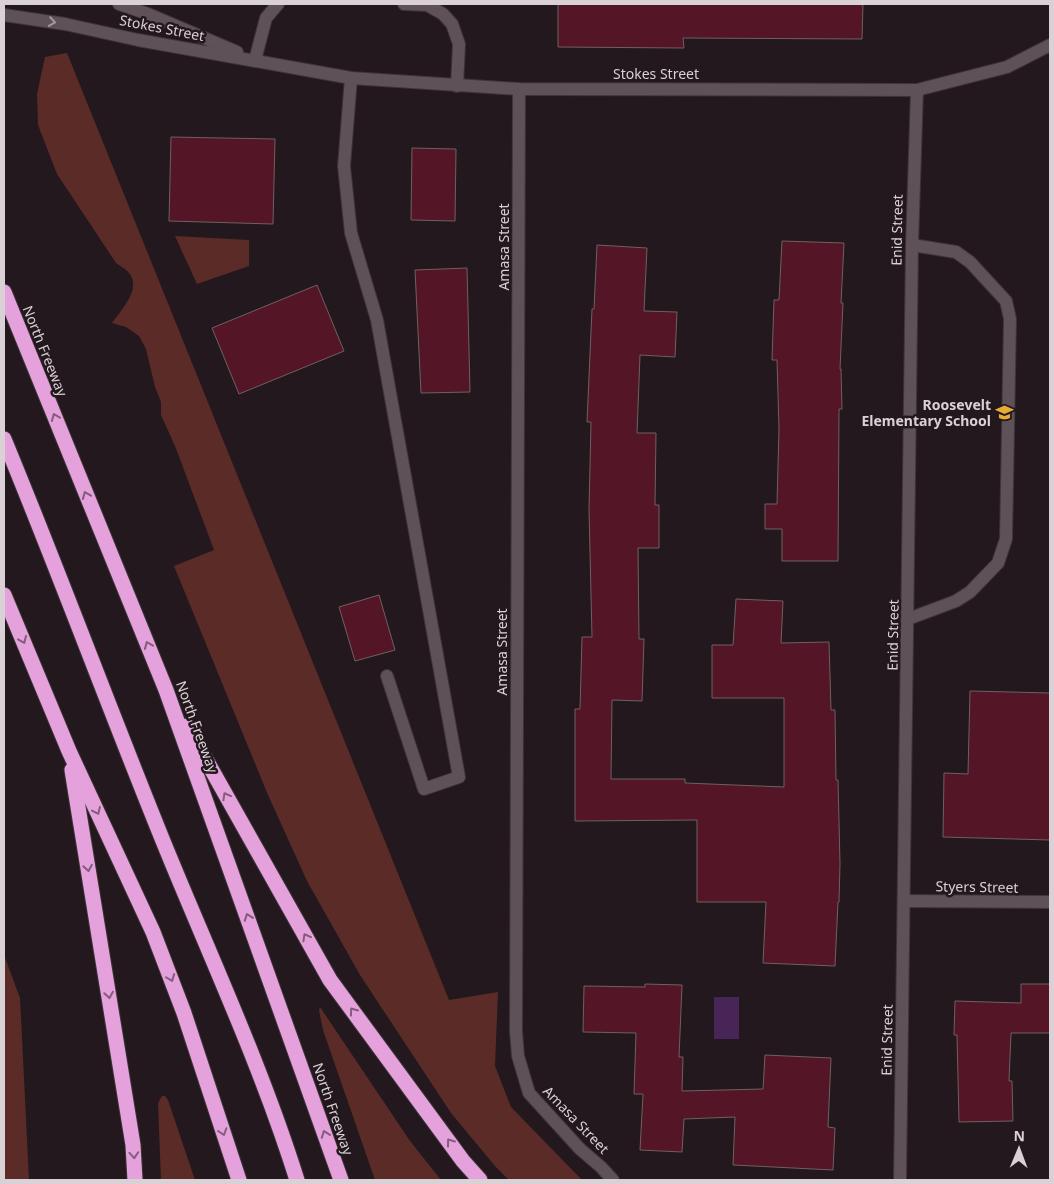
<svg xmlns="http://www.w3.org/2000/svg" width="1054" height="1184" font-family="'Noto Sans',sans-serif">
  <rect width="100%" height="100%" fill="#23181d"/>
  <g fill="#5b2b27">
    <path d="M 67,53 L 449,1000 L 498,992 L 495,1066 L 511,1107 L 582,1180 L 509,1180 L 495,1166 L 451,1113 L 360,975 L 307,881 L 268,795 L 174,566 L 214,550 L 175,446 L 161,415 L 161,402 L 155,387 L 146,349 L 139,336 L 126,327 L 112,323 C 121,310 142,289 129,273 C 126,269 120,266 116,263 L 57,174 L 38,125 L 37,94 L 45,57 Z"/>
    <path d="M 175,236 L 249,240 L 249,266 L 197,284 Z"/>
    <path d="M 4,955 L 20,998 L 29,1180 L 4,1180 Z"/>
    <path d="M 320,1007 L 410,1141 L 441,1180 L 375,1180 L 323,1030 L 319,1010 Z"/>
    <path d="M 162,1096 L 165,1096 L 168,1100 L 195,1180 L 161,1180 L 158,1103 Z"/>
  </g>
  <rect fill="#472557" x="714" y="997" width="25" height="42"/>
  <g fill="#541627" stroke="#6f6062">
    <path d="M 558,4 L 863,4 L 862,39 L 683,38 L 684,48 L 558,47 Z"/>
    <path d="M 171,137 L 275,139 L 273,224 L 169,221 Z"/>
    <path d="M 412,148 L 456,149 L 455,221 L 411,220 Z"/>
    <path d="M 782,241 L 844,243 L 841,303 L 843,303 L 840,369 L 841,369 L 842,409 L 839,409 L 838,561 L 782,561 L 782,529 L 765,529 L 765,504 L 777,504 L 779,429 L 777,360 L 772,360 L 774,300 L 779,300 Z"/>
    <path d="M 597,245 L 647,248 L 644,311 L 677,312 L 675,357 L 640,355 L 637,433 L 656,433 L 655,505 L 659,505 L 659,548 L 638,548 L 639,639 L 644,639 L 642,701 L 612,700 L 611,779 L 685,779 L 685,783 L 784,787 L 784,698 L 712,698 L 712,645 L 733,645 L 736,599 L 783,601 L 781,643 L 829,642 L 831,710 L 835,710 L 836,780 L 838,780 L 840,864 L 839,902 L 838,902 L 835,966 L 763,963 L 766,902 L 697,902 L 697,820 L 575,821 L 575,709 L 580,709 L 582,637 L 592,637 L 589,509 L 591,422 L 587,422 L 592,309 L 594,309 Z"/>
    <path d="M 467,268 L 470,392 L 421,393 L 415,270 Z"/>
    <path d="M 317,285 L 344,351 L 239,394 L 212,328 Z"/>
    <path d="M 379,595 L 395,650 L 355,661 L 339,607 Z"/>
    <path d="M 970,691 L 1050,693 L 1050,840 L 943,837 L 944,773 L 968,774 Z"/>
    <path d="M 645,984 L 682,985 L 679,1057 L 683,1057 L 682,1091 L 763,1089 L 765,1055 L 831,1058 L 828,1127 L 835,1128 L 833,1170 L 733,1165 L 735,1117 L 684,1119 L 682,1152 L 640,1150 L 643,1094 L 634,1094 L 636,1033 L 583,1032 L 584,986 L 645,987 Z"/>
    <path d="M 1021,984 L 1050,984 L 1050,1033 L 1011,1033 L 1009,1081 L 1012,1081 L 1013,1121 L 959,1122 L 957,1035 L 954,1035 L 955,1001 L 1021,1003 Z"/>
  </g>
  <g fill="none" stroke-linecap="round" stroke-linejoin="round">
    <defs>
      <g id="lane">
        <path d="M 404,4 L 427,5 L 443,14 L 452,24 L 459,44 L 457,86"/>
        <path d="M 255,60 L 266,18 L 278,4"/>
        <path d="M 351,78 L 344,166 L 351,233 L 377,320 L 459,777 L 424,789 L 387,676"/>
        <path d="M 908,619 L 956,601 L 970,592 L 998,563 L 1006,539 L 1010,319 L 1006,301 L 970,262 L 956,252 L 912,245"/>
      </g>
      <g id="street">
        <path d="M 519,89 L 516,1031 L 518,1056 L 529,1093 L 580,1149 L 601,1167 L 613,1180"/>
        <path d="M 904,901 L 1050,902"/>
      </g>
      <g id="secondary">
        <path d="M 119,4 L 148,14 L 237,52"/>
        <path d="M 4,15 L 65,24 L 138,40 L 351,78 L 519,89 L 917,90 L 1007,67 L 1050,45"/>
        <path d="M 900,1180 L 912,245 L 917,90"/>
      </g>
      <g id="highway">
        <path d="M 4,292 L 166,690 L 341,1180"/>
        <path d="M 4,439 C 59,572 109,708 163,841 C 209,954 261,1065 297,1180"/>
        <path d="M 4,595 L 69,751 L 153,932 L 184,1013 L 239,1180"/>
        <path d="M 187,726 L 330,980 L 463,1161 L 480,1180"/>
        <path d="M 72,770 L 133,1145 L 135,1180"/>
      </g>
    </defs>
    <use href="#lane" stroke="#3d3538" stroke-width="14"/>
    <use href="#street" stroke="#3d3538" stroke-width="14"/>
    <use href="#secondary" stroke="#3d3538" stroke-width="14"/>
    <use href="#highway" stroke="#3d3538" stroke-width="17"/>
    <use href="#lane" stroke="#5e5157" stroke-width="12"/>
    <use href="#street" stroke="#5e5157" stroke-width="12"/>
    <use href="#secondary" stroke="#5e5157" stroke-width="12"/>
    <use href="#highway" stroke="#e5a1db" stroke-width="15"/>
  </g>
  <defs><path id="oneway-chevron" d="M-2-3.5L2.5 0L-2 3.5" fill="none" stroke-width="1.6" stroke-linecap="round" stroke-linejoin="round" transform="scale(1.25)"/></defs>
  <use stroke="#a2979c" href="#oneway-chevron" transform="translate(52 22) rotate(8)"/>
  <g stroke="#845c7c">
    <use href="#oneway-chevron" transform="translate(55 417) rotate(-112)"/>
    <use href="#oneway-chevron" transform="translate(86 495) rotate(-112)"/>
    <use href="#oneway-chevron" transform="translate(23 640) rotate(67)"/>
    <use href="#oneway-chevron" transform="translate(148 645) rotate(-112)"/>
    <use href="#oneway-chevron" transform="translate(226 796) rotate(-119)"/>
    <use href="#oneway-chevron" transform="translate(97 811) rotate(65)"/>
    <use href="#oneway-chevron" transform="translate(88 868) rotate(81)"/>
    <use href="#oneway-chevron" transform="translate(248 917) rotate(-110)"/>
    <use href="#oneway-chevron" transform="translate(306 937) rotate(-119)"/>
    <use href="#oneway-chevron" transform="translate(171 978) rotate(69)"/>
    <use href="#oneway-chevron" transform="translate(109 995) rotate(81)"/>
    <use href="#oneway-chevron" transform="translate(353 1011) rotate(-126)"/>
    <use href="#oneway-chevron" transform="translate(223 1132) rotate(72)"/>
    <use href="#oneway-chevron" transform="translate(325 1134) rotate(-110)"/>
    <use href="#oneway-chevron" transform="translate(450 1142) rotate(-126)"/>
    <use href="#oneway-chevron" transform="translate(134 1155) rotate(86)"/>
  </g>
  <defs>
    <symbol id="school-bare" viewBox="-9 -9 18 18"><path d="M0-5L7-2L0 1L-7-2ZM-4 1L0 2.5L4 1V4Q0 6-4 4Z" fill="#e6ac36" stroke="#23181d" stroke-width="2.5" paint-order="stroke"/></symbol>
  </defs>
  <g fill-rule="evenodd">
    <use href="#school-bare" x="992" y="400" width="25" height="25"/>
  </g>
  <g text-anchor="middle" stroke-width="5" stroke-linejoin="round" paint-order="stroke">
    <g font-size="14" fill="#d9d1d5" stroke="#23181d">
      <text transform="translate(162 28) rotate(11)" y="5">Stokes Street</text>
      <text x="656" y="79">Stokes Street</text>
      <text transform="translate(897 230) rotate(-89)" y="5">Enid Street</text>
      <text transform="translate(504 247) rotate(-90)" y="5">Amasa Street</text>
      <text transform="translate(45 351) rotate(68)" y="5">North Freeway</text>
      <text transform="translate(893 635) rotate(-89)" y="5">Enid Street</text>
      <text transform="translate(502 652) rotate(-90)" y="5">Amasa Street</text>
      <text transform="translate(197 727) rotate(70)" y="5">North Freeway</text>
      <text transform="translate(977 887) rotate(1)" y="5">Styers Street</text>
      <text transform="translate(887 1040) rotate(-89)" y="5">Enid Street</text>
      <text transform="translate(333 1109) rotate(71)" y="5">North Freeway</text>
      <text transform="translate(576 1120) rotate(46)" y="5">Amasa Street</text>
    </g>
    <g font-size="14" font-weight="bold" fill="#d9d1d5" stroke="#23181d" text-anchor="end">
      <text x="991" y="410">Roosevelt<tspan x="991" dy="16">Elementary School</tspan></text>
    </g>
  </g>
  <rect width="1054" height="1184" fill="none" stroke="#d9d1d5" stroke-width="10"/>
  <g transform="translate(1019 1149) rotate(1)" stroke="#23181d" stroke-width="4" paint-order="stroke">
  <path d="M0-4L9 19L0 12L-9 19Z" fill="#d9d1d5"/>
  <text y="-8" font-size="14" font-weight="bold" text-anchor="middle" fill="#d9d1d5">N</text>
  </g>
</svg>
